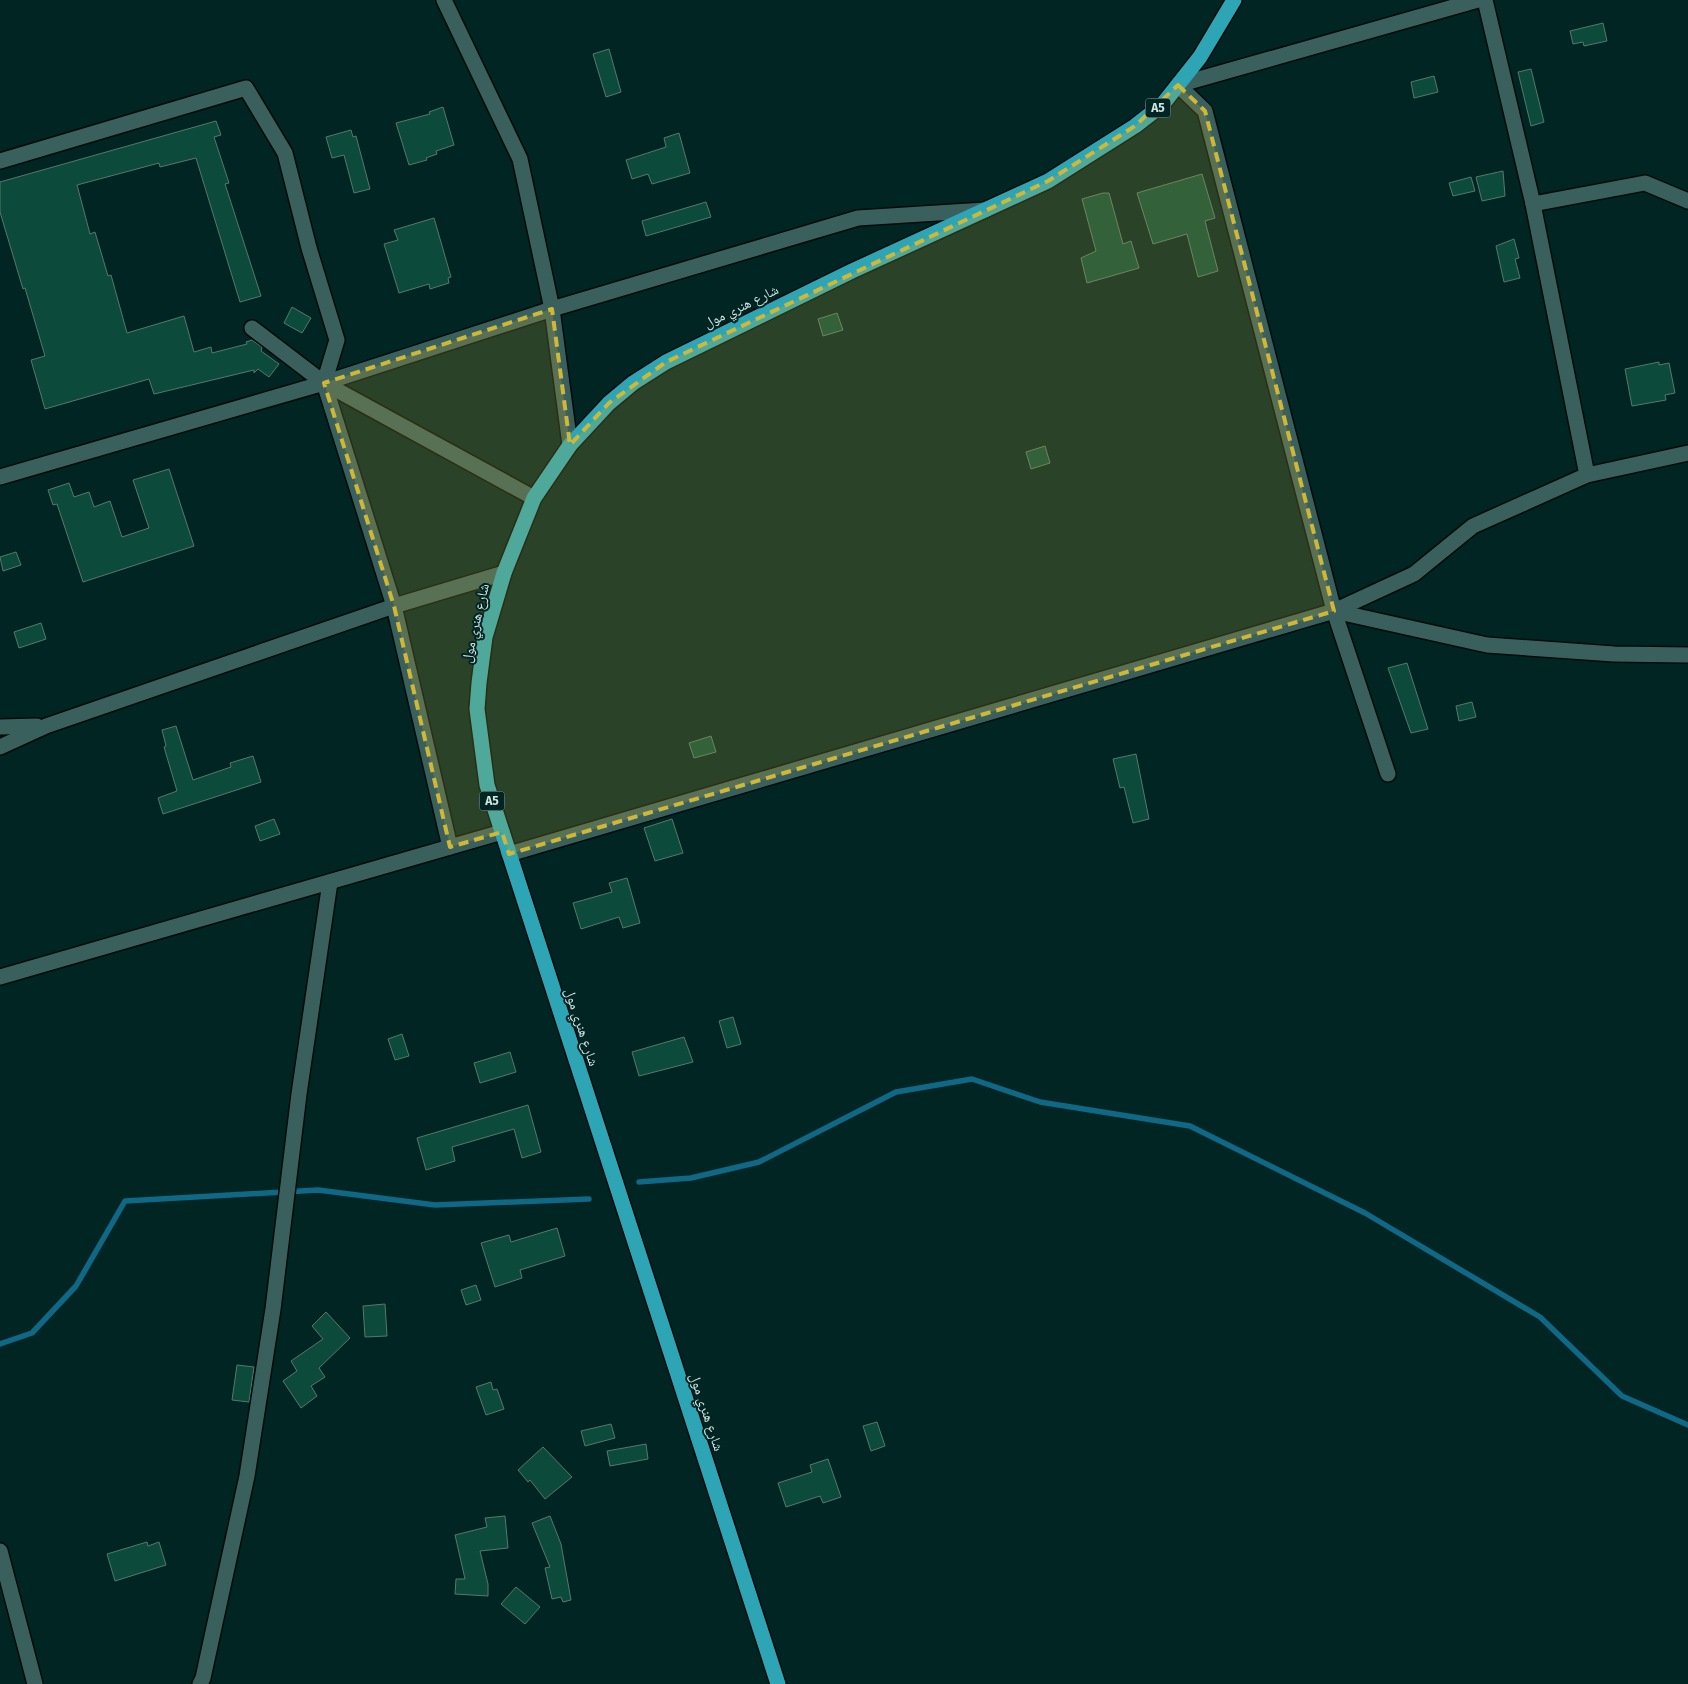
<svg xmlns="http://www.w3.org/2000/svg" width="1688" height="1684" font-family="'Fira Sans','Noto Naskh Arabic',sans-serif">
  <rect width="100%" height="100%" fill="#002523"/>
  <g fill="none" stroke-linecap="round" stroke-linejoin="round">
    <g stroke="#0f6886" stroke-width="5.5">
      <path d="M 639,1182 L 691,1178 L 759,1162 L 896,1092 L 972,1079 L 1040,1102 L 1190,1126 L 1365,1213 L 1540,1317 L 1622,1396 L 1688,1425"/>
      <path d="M 0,1344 L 32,1333 L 76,1286 L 125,1201 L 318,1190 L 435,1205 L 589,1199"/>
    </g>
  </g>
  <g fill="#0c4b3b" stroke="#56786d">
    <path d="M 1603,23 L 1607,41 L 1584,46 L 1583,42 L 1573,44 L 1570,31 Z"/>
    <path d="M 609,49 L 621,92 L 606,97 L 593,54 Z"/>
    <path d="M 1531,69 L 1544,122 L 1531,126 L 1518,72 Z"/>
    <path d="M 1434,76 L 1438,92 L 1414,98 L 1411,82 Z"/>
    <path d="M 443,107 L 454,145 L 436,151 L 437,154 L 426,158 L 427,160 L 409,165 L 396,123 L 430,114 L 429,112 Z"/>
    <path d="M 216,121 L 221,135 L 214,137 L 229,183 L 225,184 L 261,296 L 240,302 L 196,158 L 160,167 L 159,163 L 77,185 L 90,234 L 95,232 L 108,276 L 111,275 L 127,333 L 184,316 L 194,352 L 211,347 L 212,353 L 247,344 L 246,342 L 252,340 L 262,347 L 261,351 L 279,364 L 269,377 L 258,369 L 254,373 L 254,370 L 154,394 L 149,379 L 45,409 L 31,360 L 45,356 L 25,288 L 23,289 L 0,212 L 0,182 Z"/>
    <path d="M 351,130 L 353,137 L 356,136 L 370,189 L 354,193 L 344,155 L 332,158 L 326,137 Z"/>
    <path d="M 679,133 L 690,173 L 652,184 L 648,174 L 632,179 L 626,160 L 666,147 L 664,138 Z"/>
    <path d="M 1503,171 L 1505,196 L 1482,201 L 1476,177 Z"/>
    <path d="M 1202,174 L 1215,218 L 1205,221 L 1218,271 L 1198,277 L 1187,234 L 1153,244 L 1137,193 Z"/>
    <path d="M 1471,177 L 1475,191 L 1453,196 L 1449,183 Z"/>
    <path d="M 1103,193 L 1109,193 L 1123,244 L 1131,241 L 1139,268 L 1087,283 L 1081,258 L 1096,251 L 1082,199 Z"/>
    <path d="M 706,202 L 711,217 L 646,236 L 642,221 Z"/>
    <path d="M 434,218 L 451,277 L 448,278 L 449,283 L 430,289 L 429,284 L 399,293 L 384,244 L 398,240 L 394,230 Z"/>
    <path d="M 1514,239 L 1519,258 L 1515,259 L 1520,278 L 1504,282 L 1496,246 Z"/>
    <path d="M 292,307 L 311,318 L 302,333 L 284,323 Z"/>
    <path d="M 837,313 L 843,330 L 823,336 L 818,319 Z"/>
    <path d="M 1659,362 L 1659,365 L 1669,363 L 1675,393 L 1665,395 L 1666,400 L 1632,406 L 1625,369 Z"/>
    <path d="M 1045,446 L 1050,463 L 1031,469 L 1026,452 Z"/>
    <path d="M 169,469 L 194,546 L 83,582 L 57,504 L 53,505 L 48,490 L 69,483 L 74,497 L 89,492 L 94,507 L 110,501 L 122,537 L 149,528 L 133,480 Z"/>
    <path d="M 16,552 L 21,565 L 3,571 L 0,557 Z"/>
    <path d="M 41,623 L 46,639 L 19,648 L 14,632 Z"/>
    <path d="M 1407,663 L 1428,729 L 1411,733 L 1388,668 Z"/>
    <path d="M 1472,702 L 1476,717 L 1459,721 L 1456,706 Z"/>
    <path d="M 176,726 L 193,780 L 231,767 L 230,763 L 253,756 L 261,782 L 163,814 L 158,798 L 177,791 L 164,747 L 166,746 L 162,730 Z"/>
    <path d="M 711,736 L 716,752 L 694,758 L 689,743 Z"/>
    <path d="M 1136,754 L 1149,819 L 1133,823 L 1124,787 L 1120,788 L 1113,759 Z"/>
    <path d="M 274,819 L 280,834 L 260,841 L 255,826 Z"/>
    <path d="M 672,819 L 683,853 L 655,861 L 644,828 Z"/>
    <path d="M 627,878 L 640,923 L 623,928 L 619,917 L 581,929 L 573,903 L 612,892 L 609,883 Z"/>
    <path d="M 733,1017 L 741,1044 L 727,1048 L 719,1021 Z"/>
    <path d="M 402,1034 L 409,1056 L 395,1060 L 388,1039 Z"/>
    <path d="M 684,1037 L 693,1062 L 639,1076 L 632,1052 Z"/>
    <path d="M 510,1052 L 516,1072 L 480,1083 L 474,1063 Z"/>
    <path d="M 528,1105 L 541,1152 L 522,1158 L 514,1129 L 452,1147 L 455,1161 L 426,1170 L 417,1138 Z"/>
    <path d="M 557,1228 L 565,1256 L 520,1270 L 522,1278 L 495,1287 L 481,1243 L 509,1235 L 511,1242 Z"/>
    <path d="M 476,1285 L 481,1300 L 466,1305 L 461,1290 Z"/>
    <path d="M 385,1304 L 387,1336 L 365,1337 L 363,1306 Z"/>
    <path d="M 326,1312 L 350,1338 L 319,1368 L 325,1377 L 311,1386 L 317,1396 L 301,1408 L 283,1381 L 297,1371 L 291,1361 L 323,1339 L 312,1326 Z"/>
    <path d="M 237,1365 L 254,1367 L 249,1402 L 232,1400 Z"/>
    <path d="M 491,1382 L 493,1390 L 497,1389 L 504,1409 L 486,1415 L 476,1387 Z"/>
    <path d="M 877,1422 L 885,1446 L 871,1451 L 863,1426 Z"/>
    <path d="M 611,1424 L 615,1438 L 585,1446 L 581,1431 Z"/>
    <path d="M 646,1444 L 648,1459 L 610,1466 L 607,1451 Z"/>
    <path d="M 543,1447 L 572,1477 L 545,1499 L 530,1480 L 528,1482 L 518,1470 Z"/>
    <path d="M 828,1459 L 841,1497 L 823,1503 L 820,1496 L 786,1507 L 778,1483 L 812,1472 L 810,1465 Z"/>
    <path d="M 505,1516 L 508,1548 L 480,1551 L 488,1584 L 488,1596 L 455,1594 L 456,1579 L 465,1579 L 455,1535 L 487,1527 L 485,1518 Z"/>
    <path d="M 550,1516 L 561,1544 L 571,1600 L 563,1602 L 561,1597 L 552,1599 L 545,1568 L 550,1567 L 532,1523 Z"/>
    <path d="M 147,1542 L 148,1546 L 159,1542 L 166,1565 L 115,1581 L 107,1554 Z"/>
    <path d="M 516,1587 L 540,1607 L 525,1624 L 501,1604 Z"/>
  </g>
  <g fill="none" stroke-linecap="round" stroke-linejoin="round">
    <defs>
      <g id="street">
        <path d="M 444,0 L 520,159 L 552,309 L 570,445"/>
        <path d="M 1485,0 L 1533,204 L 1587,475"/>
        <path d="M 1178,85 L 1205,111 L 1334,611 L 1388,774"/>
        <path d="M 1178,85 L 1478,0"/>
        <path d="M 0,161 L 246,88 L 285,153 L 309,248 L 337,340 L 324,383 L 534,498"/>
        <path d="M 1533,204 L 1645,183 L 1688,201"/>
        <path d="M 252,328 L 324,383 L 394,606 L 450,847"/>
        <path d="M 0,477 L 324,383 L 552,309 L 858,218 L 985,210"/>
        <path d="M 1334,611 L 1487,645 L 1614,654 L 1688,655"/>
        <path d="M 0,727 L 37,726"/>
        <path d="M 0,747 L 46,726 L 394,606 L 504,573"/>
        <path d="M 509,854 L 1334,611 L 1414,574 L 1473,526 L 1587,475 L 1688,453"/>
        <path d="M 0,977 L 502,832"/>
        <path d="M 0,1551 L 35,1684"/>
        <path d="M 200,1684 L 203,1678 L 247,1476 L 273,1309 L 299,1094 L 330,882"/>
      </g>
      <path id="highway" d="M 778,1684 L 487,785 L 477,709 L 479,683 L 485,637 L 504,573 L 534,498 L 570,445 L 609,403 L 633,383 L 666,362 L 852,271 L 1048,181 L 1135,126 L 1162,105 L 1200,57 L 1234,0"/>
    </defs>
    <use href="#street" stroke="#000c0b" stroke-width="18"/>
    <use href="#highway" stroke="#000c0b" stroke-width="18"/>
    <use href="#street" stroke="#3a605d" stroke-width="15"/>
    <use href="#highway" stroke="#2da5b5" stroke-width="15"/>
  </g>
  <path fill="#d1b736" fill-opacity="0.2" stroke="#d1b736" stroke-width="4" stroke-dasharray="10 6" stroke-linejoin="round" d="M 1178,85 L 1205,111 L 1334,611 L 509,854 L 502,832 L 450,847 L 394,606 L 324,383 L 552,309 L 570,445 L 609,403 L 666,362 L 1048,181 L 1135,126 Z"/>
  <g text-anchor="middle" stroke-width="4" stroke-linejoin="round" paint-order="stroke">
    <g fill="#002523" stroke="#92aba9" stroke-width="1">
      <rect x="1145.5" y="98.5" width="25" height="19" rx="4"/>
      <rect x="479.5" y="791.5" width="25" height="19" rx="4"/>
    </g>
    <g font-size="12" font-weight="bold" fill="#d0e4e2">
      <text x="1158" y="112">A5</text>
      <text x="492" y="805">A5</text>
    </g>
    <g font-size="14" fill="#d0e4e2" stroke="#002523">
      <text transform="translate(741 306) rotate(-26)" y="5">شارع هنري مول</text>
      <text transform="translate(475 623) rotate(-77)" y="5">شارع هنري مول</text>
      <text transform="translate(582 1027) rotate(72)" y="5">شارع هنري مول</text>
      <text transform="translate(707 1412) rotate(72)" y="5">شارع هنري مول</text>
    </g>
  </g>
</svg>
